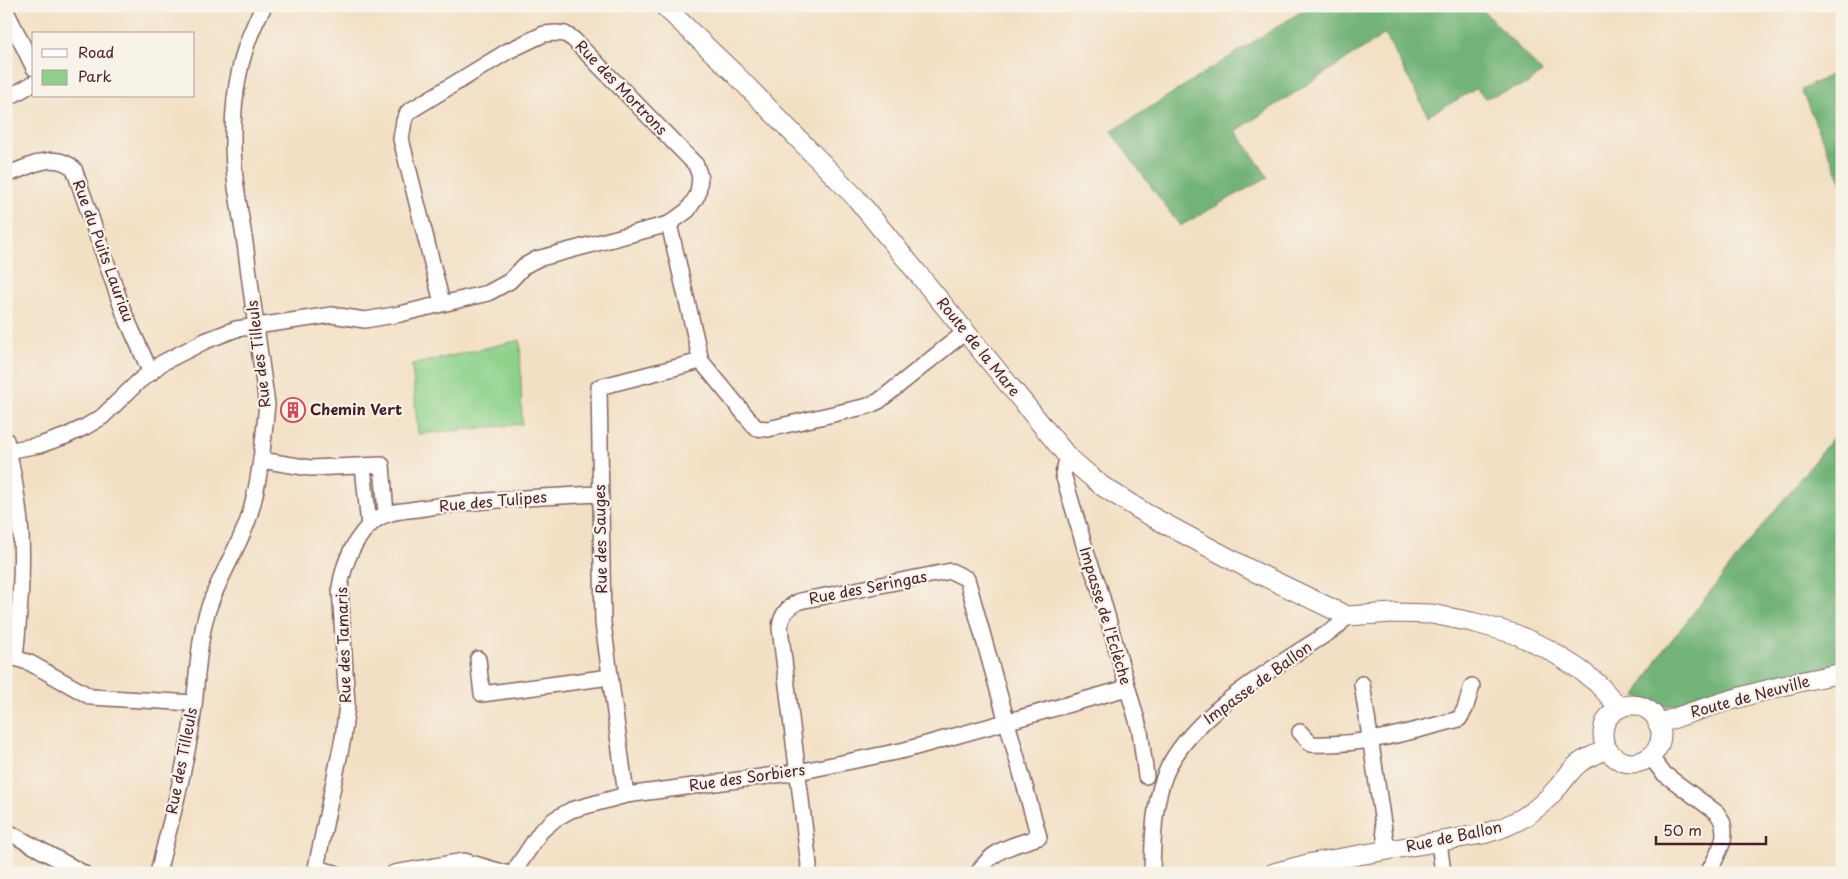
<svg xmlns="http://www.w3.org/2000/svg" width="1848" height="879" font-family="'Playpen Sans',sans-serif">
  <rect width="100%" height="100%" fill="#f7f3e8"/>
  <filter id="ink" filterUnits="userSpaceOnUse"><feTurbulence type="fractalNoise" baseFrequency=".02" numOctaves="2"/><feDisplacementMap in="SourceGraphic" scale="10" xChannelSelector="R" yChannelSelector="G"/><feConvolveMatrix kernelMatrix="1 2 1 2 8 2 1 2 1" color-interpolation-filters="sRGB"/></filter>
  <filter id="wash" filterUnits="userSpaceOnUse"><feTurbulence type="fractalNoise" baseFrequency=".0096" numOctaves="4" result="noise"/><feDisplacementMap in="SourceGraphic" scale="20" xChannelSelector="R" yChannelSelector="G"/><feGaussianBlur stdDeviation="1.12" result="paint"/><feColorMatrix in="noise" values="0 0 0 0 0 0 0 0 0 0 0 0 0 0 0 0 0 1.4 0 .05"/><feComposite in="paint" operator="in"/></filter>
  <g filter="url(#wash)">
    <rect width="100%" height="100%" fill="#f2e0c4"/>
    <path fill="#8dd18b" stroke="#6c785b" d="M 520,340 L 522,424 L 418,434 L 412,365 Z"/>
    <g fill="#72b377" stroke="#5e6951">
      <path d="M 1310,6 L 1479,6 L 1542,72 L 1527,84 L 1485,98 L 1476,89 L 1428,116 L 1385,34 L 1236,131 L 1268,177 L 1180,226 L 1111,132 Z"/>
      <path d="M 1842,69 L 1842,183 L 1801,90 Z"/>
      <path d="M 1842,426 L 1842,663 L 1664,707 L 1636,696 L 1662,652 Z"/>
    </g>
  </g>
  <g filter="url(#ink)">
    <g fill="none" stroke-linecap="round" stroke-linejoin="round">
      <defs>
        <g id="minor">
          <path d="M 6,11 L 34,68"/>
          <path d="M 6,99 L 34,83"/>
          <path d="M 6,175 C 29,167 54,150 74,169 L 124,313 L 151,373"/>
          <path d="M 669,224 L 701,361 L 756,428 L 768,429 L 868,406 L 879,401 L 965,332"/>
          <path d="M 6,440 C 13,471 19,503 21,535 C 23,575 19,618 15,658"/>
          <path d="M 6,451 L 40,445 L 66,436 L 85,427 L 102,417 L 138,382 L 162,363 L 205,341 L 236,329 L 332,315 L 365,320 L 400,314 L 488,293 L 510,281 L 524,266 L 537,259 L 669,224 L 688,210 L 698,194 L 700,177 L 696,165 L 573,39 L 565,34 L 556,33 L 544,34 L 508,51 L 408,112 L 404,121 L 401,139 L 442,303"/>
          <path d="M 1068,457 L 1063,474 L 1088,558 L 1098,584 L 1140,731 L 1146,776"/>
          <path d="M 261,460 L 310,468 L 382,465 L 386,514"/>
          <path d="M 363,466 L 369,526"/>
          <path d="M 6,658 L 15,658 L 30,663 L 91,697 L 194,703"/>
          <path d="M 478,659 L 482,694 L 610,677"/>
          <path d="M 1362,684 L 1387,850"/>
          <path d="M 1300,732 L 1311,744 C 1360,746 1411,732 1459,719 L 1465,709 L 1472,686"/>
          <path d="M 1650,756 L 1663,773 L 1717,813 C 1733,833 1718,853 1708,873"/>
          <path d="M 626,795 L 603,623 L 599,387 L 701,361"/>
          <path d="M 6,831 L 83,873"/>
          <path d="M 1439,842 L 1443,873"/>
          <path d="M 158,873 C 170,823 185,772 192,722 C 197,688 197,653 205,620 C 214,586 234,556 247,523 C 260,485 263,444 267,404 C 259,350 252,297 245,243 C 242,224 239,206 236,187 C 229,127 233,60 264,6"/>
          <path d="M 335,873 L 316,868 L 343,738 L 347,705 L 340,587 C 344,562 355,535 377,519 C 389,511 404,511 417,509 C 477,500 539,497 600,494"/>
          <path d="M 394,873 L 464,861 L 505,873"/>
          <path d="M 513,873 L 541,831 L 555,819 L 571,810 L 626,795 L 798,772 L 905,750 L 1127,688"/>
          <path d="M 808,873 L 809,865 L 780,628 C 781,615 787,607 800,601 L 951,571 L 967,579 L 1039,837 C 1013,846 993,848 978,873"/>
          <path d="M 1152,873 C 1153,837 1153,796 1170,764 C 1201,707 1284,662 1337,627 L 1347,616"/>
        </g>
        <g id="tertiary">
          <path d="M 664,6 L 735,74 L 856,198 L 1068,457 L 1102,486 L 1145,513 L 1251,570 L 1347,616 L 1393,613 L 1432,614 L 1472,622 L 1515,634 L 1546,648 L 1579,669 L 1597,683 L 1620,708"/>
          <circle cx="1632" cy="734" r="29"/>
          <path d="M 1658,724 C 1718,702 1779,685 1842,673"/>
          <path d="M 1274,873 L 1312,863 L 1483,834 C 1516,825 1537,812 1559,786 C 1565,779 1570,771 1577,765 C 1585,757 1597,756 1606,748"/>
        </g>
      </defs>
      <use href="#minor" stroke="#856361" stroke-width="18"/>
      <use href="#tertiary" stroke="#856361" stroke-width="21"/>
      <use href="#minor" stroke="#fff" stroke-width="15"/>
      <use href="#tertiary" stroke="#fff" stroke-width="19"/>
    </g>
  </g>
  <defs>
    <symbol id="building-ring" viewBox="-11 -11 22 22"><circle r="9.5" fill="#f7f3e8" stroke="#d1495b" stroke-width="1.5"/><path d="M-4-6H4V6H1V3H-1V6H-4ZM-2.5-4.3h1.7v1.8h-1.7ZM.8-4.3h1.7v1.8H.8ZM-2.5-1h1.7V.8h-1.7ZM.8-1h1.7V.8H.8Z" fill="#d1495b"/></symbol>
  </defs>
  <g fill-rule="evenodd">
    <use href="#building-ring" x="279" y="396" width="28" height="28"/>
  </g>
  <g text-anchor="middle" stroke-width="4.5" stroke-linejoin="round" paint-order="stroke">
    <g font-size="15" fill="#4a1f2b" stroke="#f7f3e8">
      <text transform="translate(621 88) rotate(46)" y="5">Rue des Mortrons</text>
      <text transform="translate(103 251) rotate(70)" y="5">Rue du Puits Lauriau</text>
      <text transform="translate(978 347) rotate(51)" y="5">Route de la Mare</text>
      <text transform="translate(259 354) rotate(-97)" y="5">Rue des Tilleuls</text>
      <text transform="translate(493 502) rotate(-5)" y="5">Rue des Tulipes</text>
      <text transform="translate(601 539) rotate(-91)" y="5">Rue des Sauges</text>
      <text transform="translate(868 588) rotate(-11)" y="5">Rue des Seringas</text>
      <text transform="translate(1105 616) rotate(73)" y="5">Impasse de l'Eclèche</text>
      <text transform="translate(344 645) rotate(-92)" y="5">Rue des Tamaris</text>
      <text transform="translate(1258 683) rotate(-36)" y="5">Impasse de Ballon</text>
      <text transform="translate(1750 697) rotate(-15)" y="5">Route de Neuville</text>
      <text transform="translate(182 761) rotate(-79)" y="5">Rue des Tilleuls</text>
      <text transform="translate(747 778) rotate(-8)" y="5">Rue des Sorbiers</text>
      <text transform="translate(1454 837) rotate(-12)" y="5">Rue de Ballon</text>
    </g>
    <g font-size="15" font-weight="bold" fill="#4a1f2b" stroke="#f7f3e8" text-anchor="start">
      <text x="310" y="415">Chemin Vert</text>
    </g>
  </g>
  <rect width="1848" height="879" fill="none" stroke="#f7f3e8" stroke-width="25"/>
  <rect x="32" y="32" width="162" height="65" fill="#f7f3e8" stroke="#b29e9c"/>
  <rect x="42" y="49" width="25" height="8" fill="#ffffff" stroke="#b29e9c"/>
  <text x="78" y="58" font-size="15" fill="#4a1f2b">Road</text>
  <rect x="42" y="70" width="25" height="15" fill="#8dd18b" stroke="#b29e9c"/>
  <text x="78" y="82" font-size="15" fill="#4a1f2b">Park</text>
  <path d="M1656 836v8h110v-8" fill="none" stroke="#4a1f2b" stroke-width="2.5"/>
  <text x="1663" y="836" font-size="15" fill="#4a1f2b" stroke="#f7f3e8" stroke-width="4" paint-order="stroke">50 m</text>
</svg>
